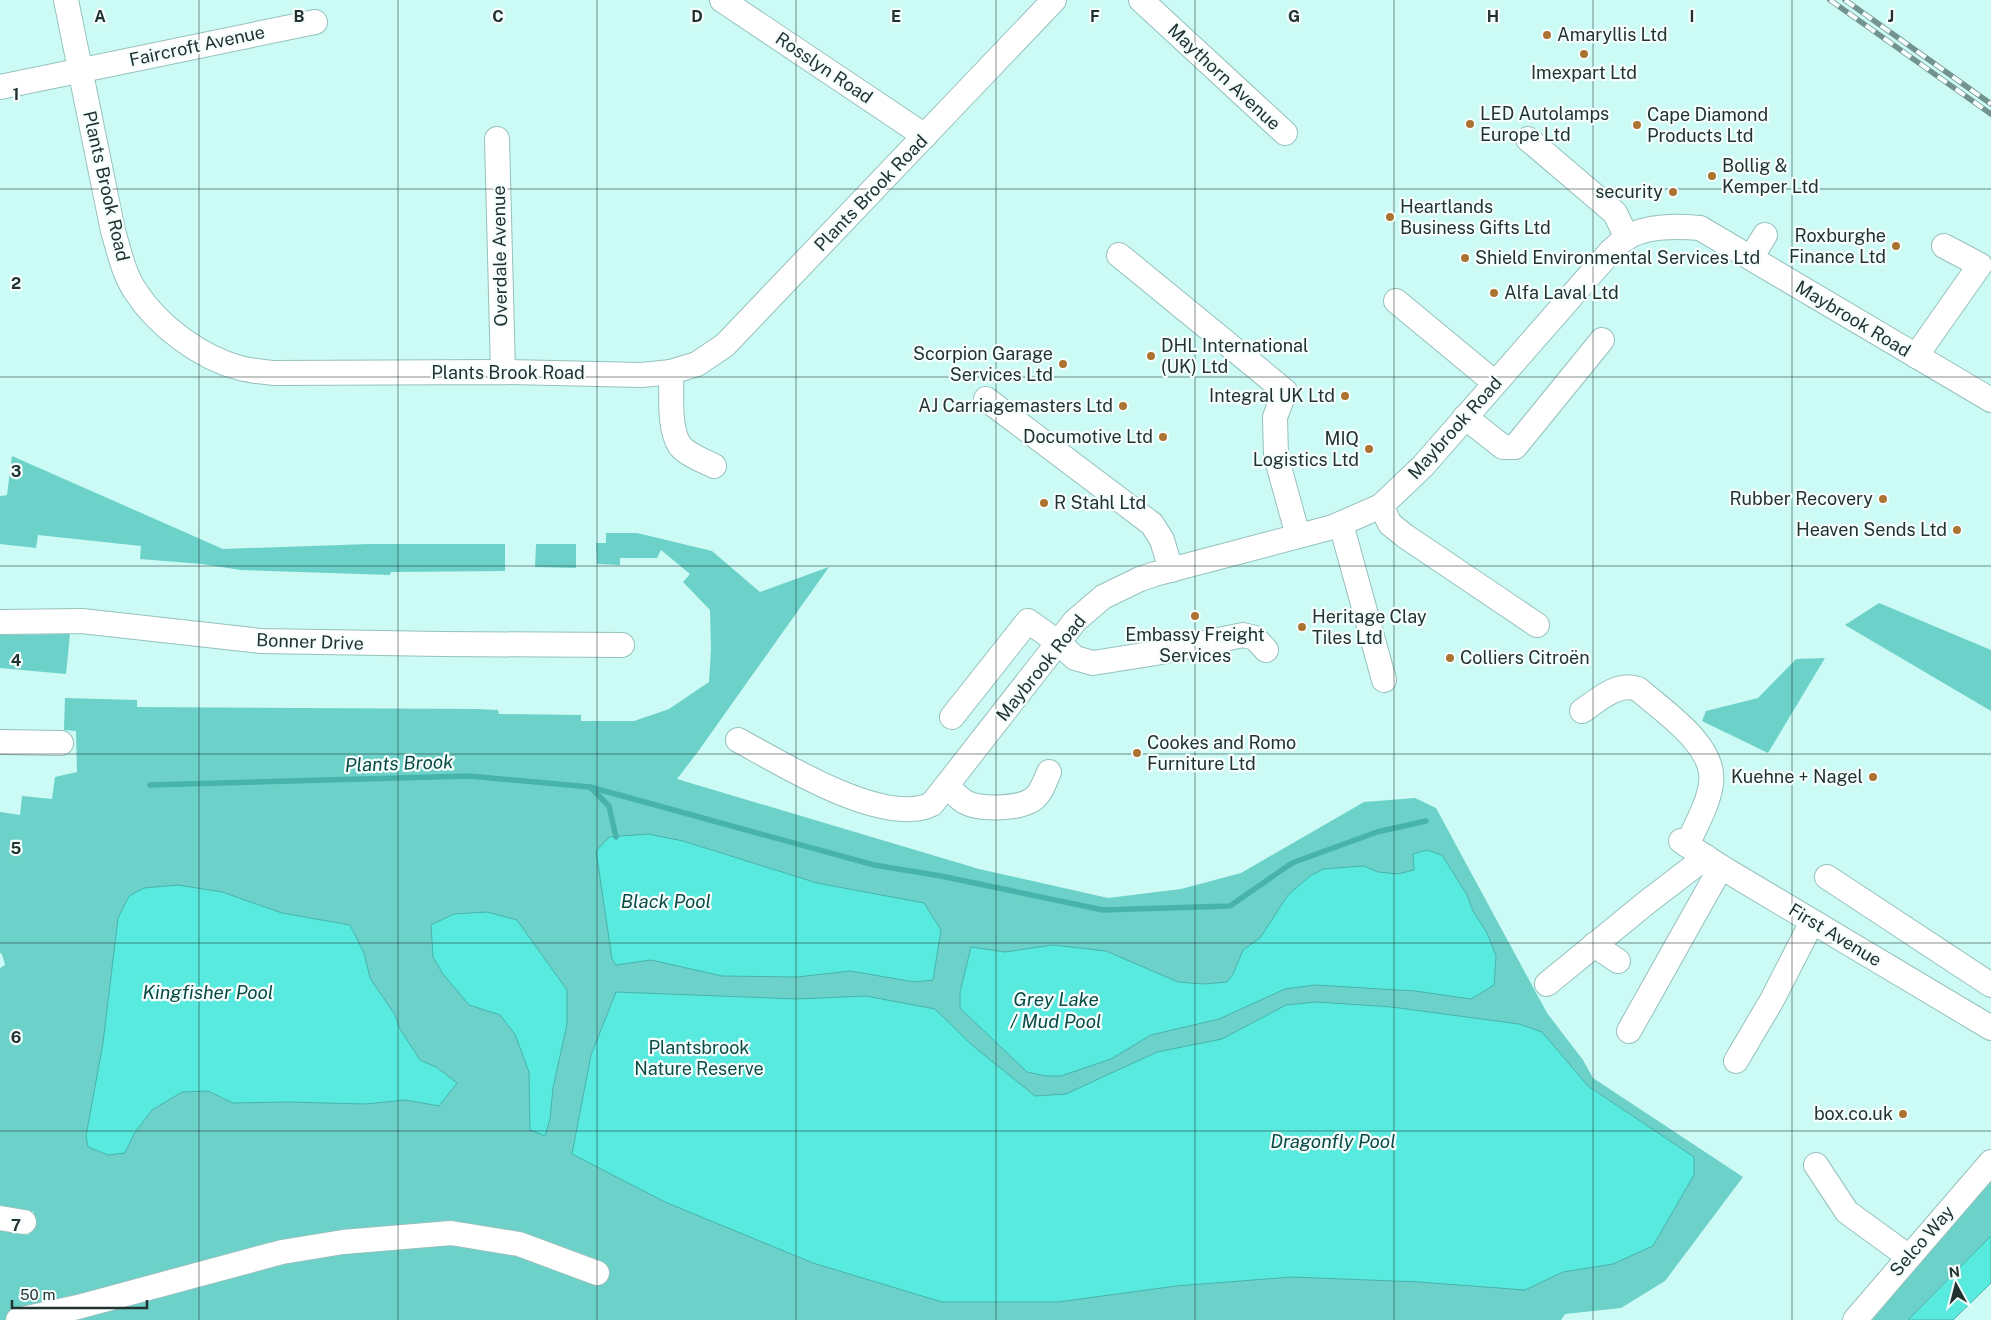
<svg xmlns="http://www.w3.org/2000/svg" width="1991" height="1320" font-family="'Public Sans',sans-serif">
  <rect width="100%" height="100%" fill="#ccfaf4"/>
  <g fill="#6cd2c9">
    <path d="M 12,456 L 223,549 L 369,544 L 505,544 L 505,571 L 391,572 L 390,575 L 241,570 L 202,564 L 140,559 L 141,546 L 38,535 L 36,548 L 0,544 L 0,496 L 7,495 Z"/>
    <path d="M 606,533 L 637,533 L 712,551 L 760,592 L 829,567 L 697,753 L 677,779 L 979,869 L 1108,898 L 1181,889 L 1241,873 L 1364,802 L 1415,798 L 1436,808 L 1547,1013 L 1583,1060 L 1593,1078 L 1743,1177 L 1665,1281 L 1621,1308 L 1565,1314 L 1561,1320 L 0,1320 L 0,1230 L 28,1235 L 34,1212 L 0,1205 L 0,968 L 5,965 L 2,954 L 0,953 L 0,812 L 20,815 L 22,796 L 52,799 L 55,777 L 77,772 L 76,731 L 64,730 L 65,698 L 137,700 L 137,707 L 477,709 L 498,710 L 499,714 L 581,715 L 581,721 L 634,721 L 669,709 L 709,682 L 711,649 L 710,610 L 683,582 L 690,574 L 661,550 L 657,558 L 620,558 L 620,565 L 597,564 L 596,543 L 606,543 Z"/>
    <path d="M 536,544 L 576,544 L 576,568 L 535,567 Z"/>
    <path d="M 1879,603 L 1991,650 L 1991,711 L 1845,625 Z"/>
    <path d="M 70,634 L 66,674 L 0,668 L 0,635 Z"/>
    <path d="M 1825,658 L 1768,753 L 1702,721 L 1706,711 L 1758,698 L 1796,659 Z"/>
    <path d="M 1991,1178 L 1991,1236 L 1908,1320 L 1872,1320 Z"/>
  </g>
  <g fill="#59eadf" stroke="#48b3ab">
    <path d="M 648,834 L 683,841 L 817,883 L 924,903 L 941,930 L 933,980 L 915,982 L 850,971 L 797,977 L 722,976 L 651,960 L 616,965 L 612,959 L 596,851 L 609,837 Z"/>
    <path d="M 1427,850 L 1442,855 L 1467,895 L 1473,911 L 1487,933 L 1496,956 L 1494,985 L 1471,999 L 1415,991 L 1315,985 L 1285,989 L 1219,1019 L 1151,1035 L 1111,1059 L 1061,1076 L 1046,1076 L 1027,1072 L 960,1008 L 960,992 L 971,947 L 1005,952 L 1053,945 L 1106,951 L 1178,982 L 1204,984 L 1227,982 L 1233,974 L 1243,950 L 1260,938 L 1288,895 L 1310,876 L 1323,869 L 1364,866 L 1378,872 L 1398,874 L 1414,870 L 1413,854 Z"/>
    <path d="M 178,885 L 222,892 L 282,913 L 350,925 L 364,953 L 370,978 L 395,1015 L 400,1029 L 420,1060 L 436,1067 L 457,1083 L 439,1106 L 406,1100 L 365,1104 L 288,1102 L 233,1103 L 208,1091 L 182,1092 L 152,1110 L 134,1134 L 125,1153 L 108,1155 L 88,1147 L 86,1136 L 103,1043 L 118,918 L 129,896 L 144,888 Z"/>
    <path d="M 487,912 L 517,920 L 567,990 L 567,1024 L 553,1088 L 550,1119 L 545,1136 L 530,1130 L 529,1072 L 515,1034 L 500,1015 L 469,1005 L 443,974 L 433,957 L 431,925 L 454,914 Z"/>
    <path d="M 616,992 L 797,999 L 866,996 L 935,1009 L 973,1046 L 1035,1096 L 1066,1094 L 1157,1052 L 1222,1039 L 1286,1005 L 1316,1002 L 1392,1007 L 1519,1024 L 1542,1032 L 1588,1086 L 1694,1157 L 1694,1175 L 1653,1246 L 1613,1264 L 1563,1272 L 1525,1290 L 1419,1282 L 1292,1277 L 1176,1286 L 1058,1302 L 942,1302 L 813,1263 L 665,1202 L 572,1154 L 591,1055 Z"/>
    <path d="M 1991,1236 L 1991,1283 L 1953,1320 L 1908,1320 Z"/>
  </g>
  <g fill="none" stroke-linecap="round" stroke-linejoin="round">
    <g stroke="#48b3ab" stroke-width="5.5">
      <path d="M 150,785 L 469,776 L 590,787 L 609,806 L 616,837"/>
      <path d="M 590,787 L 874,865 L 941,876 L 1103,910 L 1230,906 L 1292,863 L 1377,832 L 1426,821"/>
    </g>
    <defs>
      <g id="minor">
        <path d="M 66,0 L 113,231 C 119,251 124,275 136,292 C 158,326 201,358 240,368 C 251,371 263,372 274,373 L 503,372 L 642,375 L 671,372 L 697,364 L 725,345 L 1054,0"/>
        <path d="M 722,0 L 925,136"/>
        <path d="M 1141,0 L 1285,133"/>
        <path d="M 0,87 L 315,22"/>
        <path d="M 497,139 L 503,372"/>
        <path d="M 1528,139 L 1615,213 L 1627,238"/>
        <path d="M 1119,255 L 1285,391 L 1275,417 L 1276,456 L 1298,536"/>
        <path d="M 1751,258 L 1765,235"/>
        <path d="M 1396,301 L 1495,383"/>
        <path d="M 1916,356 L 1980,265 L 1944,246"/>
        <path d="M 671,372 C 672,393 668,428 680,446 C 688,455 704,461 714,466"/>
        <path d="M 986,399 L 1152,524 L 1162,540 L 1171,570"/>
        <path d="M 1465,417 L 1503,447 L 1515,447 L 1602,340"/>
        <path d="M 1381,506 L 1390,524 L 1405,536 L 1537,625"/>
        <path d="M 1341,524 L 1384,680"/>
        <path d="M 0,622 L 82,621 L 261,641 L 441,644 L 622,645"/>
        <path d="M 1582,711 C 1597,701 1618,681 1638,689 C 1663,711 1717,746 1711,784 C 1708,805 1696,825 1687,845"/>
        <path d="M 952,717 L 1028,621 L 1059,643 L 1075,658 L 1093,663 L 1156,653 L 1243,635 L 1255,638 L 1266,650"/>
        <path d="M 738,740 C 781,763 884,828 932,804 L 1075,621 L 1103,597 L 1140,579 L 1155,574 L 1333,527 L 1381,506 L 1423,466 L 1611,251 C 1616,247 1620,242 1626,238 C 1647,225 1677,226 1700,228 L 1991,400"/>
        <path d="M 0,742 L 61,743"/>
        <path d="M 947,787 C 953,792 959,798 965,802 C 980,810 1015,809 1030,801 C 1040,797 1045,781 1049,772"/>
        <path d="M 1681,841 L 1721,867 L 1991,1028"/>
        <path d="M 1827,877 L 1991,985"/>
        <path d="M 1594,945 L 1618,961"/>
        <path d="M 1547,984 L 1646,903 L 1706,857"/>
        <path d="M 1629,1031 L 1721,867"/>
        <path d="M 1736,1061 L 1772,1000 L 1812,922"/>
        <path d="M 1816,1165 L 1847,1212 L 1909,1257"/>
        <path d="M 0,1218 L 24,1222"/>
        <path d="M 18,1320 L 78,1307 L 282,1252 L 343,1242 L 451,1233 L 519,1244 L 597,1273"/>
        <path d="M 1855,1320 L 1991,1162"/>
      </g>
    </defs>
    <use href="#minor" stroke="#96c1bd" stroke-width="26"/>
    <use href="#minor" stroke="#fff" stroke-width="24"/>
    <defs>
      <g id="rail">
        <path d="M 1830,0 L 1991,114"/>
        <path d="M 1845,0 L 1991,104"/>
      </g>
    </defs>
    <use href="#rail" stroke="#73938f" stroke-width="5.5"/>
    <use href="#rail" stroke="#f5fefd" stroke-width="4" stroke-dasharray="11" stroke-linecap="butt"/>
  </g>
  <path fill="none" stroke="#213331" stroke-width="1" stroke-opacity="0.55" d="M 199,0 L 199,1320M 398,0 L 398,1320M 597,0 L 597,1320M 796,0 L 796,1320M 996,0 L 996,1320M 1195,0 L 1195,1320M 1394,0 L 1394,1320M 1593,0 L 1593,1320M 1792,0 L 1792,1320M 0,189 L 1991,189M 0,377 L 1991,377M 0,566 L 1991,566M 0,754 L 1991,754M 0,943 L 1991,943M 0,1131 L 1991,1131"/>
  <g fill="#ab7231" stroke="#f5fefd" stroke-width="2">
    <circle cx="1547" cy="35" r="5"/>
    <circle cx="1584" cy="54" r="5"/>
    <circle cx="1470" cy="124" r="5"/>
    <circle cx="1637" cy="125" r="5"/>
    <circle cx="1712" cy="176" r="5"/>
    <circle cx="1673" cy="192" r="5"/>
    <circle cx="1390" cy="217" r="5"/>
    <circle cx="1896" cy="246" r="5"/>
    <circle cx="1465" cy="258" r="5"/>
    <circle cx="1494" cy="293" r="5"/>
    <circle cx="1151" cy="356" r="5"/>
    <circle cx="1063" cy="364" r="5"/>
    <circle cx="1345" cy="396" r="5"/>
    <circle cx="1123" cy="406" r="5"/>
    <circle cx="1163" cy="437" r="5"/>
    <circle cx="1369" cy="449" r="5"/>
    <circle cx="1883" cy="499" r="5"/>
    <circle cx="1044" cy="503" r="5"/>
    <circle cx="1957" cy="530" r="5"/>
    <circle cx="1195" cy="616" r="5"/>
    <circle cx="1302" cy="627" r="5"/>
    <circle cx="1450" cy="658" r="5"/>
    <circle cx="1137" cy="753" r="5"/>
    <circle cx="1873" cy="777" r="5"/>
    <circle cx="1903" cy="1114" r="5"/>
  </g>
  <g text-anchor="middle" stroke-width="4.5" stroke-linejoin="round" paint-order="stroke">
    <g font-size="18" fill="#213331" stroke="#f5fefd" text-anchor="start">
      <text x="1557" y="41">Amaryllis Ltd</text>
      <text x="1584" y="79" text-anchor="middle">Imexpart Ltd</text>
      <text x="1480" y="120">LED Autolamps<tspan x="1480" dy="21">Europe Ltd</tspan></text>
      <text x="1647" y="121">Cape Diamond<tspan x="1647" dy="21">Products Ltd</tspan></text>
      <text x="1722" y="172">Bollig &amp;<tspan x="1722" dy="21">Kemper Ltd</tspan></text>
      <text x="1663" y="198" text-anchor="end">security</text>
      <text x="1400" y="213">Heartlands<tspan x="1400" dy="21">Business Gifts Ltd</tspan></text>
      <text x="1886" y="242" text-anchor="end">Roxburghe<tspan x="1886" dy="21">Finance Ltd</tspan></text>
      <text x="1475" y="264">Shield Environmental Services Ltd</text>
      <text x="1504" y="299">Alfa Laval Ltd</text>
      <text x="1161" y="352">DHL International<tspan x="1161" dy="21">(UK) Ltd</tspan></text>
      <text x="1053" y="360" text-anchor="end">Scorpion Garage<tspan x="1053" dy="21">Services Ltd</tspan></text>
      <text x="1335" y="402" text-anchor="end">Integral UK Ltd</text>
      <text x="1113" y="412" text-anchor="end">AJ Carriagemasters Ltd</text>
      <text x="1153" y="443" text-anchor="end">Documotive Ltd</text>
      <text x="1359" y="445" text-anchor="end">MIQ<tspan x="1359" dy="21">Logistics Ltd</tspan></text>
      <text x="1873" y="505" text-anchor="end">Rubber Recovery</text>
      <text x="1054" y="509">R Stahl Ltd</text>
      <text x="1947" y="536" text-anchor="end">Heaven Sends Ltd</text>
      <text x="1312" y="623">Heritage Clay<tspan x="1312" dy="21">Tiles Ltd</tspan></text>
      <text x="1195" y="641" text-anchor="middle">Embassy Freight<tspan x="1195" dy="21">Services</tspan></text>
      <text x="1460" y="664">Colliers Citroën</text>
      <text x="1147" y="749">Cookes and Romo<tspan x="1147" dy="21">Furniture Ltd</tspan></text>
      <text x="1863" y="783" text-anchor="end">Kuehne + Nagel</text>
      <text x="1893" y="1120" text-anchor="end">box.co.uk</text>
    </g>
    <g font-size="18" fill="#213331" stroke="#f5fefd">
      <text transform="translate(197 46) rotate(-12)" y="6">Faircroft Avenue</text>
      <text transform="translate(824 68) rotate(34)" y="6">Rosslyn Road</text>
      <text transform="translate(1224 77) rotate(43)" y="6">Maythorn Avenue</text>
      <text transform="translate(106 186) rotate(77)" y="6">Plants Brook Road</text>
      <text transform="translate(871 193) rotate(-46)" y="6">Plants Brook Road</text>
      <text transform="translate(500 256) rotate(-91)" y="6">Overdale Avenue</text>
      <text transform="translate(1853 319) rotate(31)" y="6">Maybrook Road</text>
      <text x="508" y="379">Plants Brook Road</text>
      <text transform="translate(1455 428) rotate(-48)" y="6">Maybrook Road</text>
      <text transform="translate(310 642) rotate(2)" y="6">Bonner Drive</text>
      <text transform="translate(1041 668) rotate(-51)" y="6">Maybrook Road</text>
      <text transform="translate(1835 935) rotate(31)" y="6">First Avenue</text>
      <text transform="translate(1922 1241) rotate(-49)" y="6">Selco Way</text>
    </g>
    <g font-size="18" fill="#0a4c48" stroke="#f5fefd">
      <text x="699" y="1054">Plantsbrook<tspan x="699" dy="21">Nature Reserve</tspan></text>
    </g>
    <g font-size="19" font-style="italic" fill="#084b46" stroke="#f5fefd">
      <text transform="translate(399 763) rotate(-2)" y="7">Plants Brook</text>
      <text x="666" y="908">Black Pool</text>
      <text x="208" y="999">Kingfisher Pool</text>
      <text x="1056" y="1006">Grey Lake<tspan x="1056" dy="22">/ Mud Pool</tspan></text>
      <text x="1333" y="1148">Dragonfly Pool</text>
    </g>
  </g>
  <g font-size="16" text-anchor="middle" font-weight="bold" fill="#213331" stroke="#f5fefd" stroke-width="4.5" stroke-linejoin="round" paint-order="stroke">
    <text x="100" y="22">A</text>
    <text x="299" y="22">B</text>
    <text x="498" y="22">C</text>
    <text x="697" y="22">D</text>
    <text x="896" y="22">E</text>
    <text x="1095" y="22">F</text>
    <text x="1294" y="22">G</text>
    <text x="1493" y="22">H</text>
    <text x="1692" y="22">I</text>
    <text x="1891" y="22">J</text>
    <text x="16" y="100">1</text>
    <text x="16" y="289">2</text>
    <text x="16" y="477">3</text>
    <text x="16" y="666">4</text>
    <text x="16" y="854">5</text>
    <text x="16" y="1043">6</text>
    <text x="16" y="1231">7</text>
  </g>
  <g transform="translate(1956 1285) rotate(353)" stroke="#f5fefd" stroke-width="4" paint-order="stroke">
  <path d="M0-4L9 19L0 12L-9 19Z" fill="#213331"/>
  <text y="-8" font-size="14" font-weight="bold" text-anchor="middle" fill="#213331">N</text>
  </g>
  <path d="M12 1300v8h135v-8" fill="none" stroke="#213331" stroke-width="2.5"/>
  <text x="20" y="1300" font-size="15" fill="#213331" stroke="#f5fefd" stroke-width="4" paint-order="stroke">50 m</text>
</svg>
